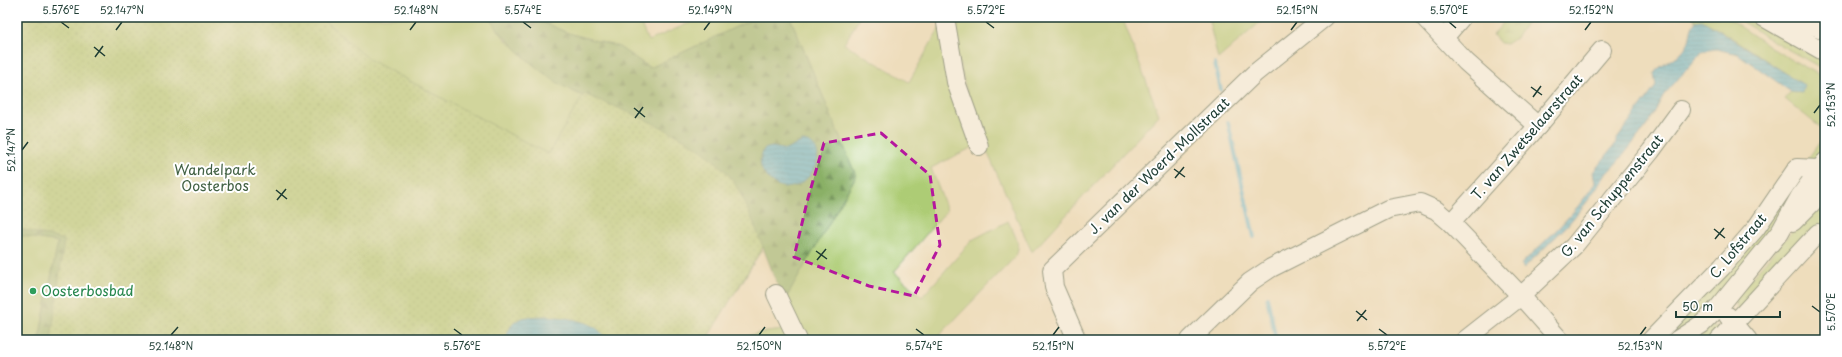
<svg xmlns="http://www.w3.org/2000/svg" width="1842" height="357" font-family="'Playpen Sans',sans-serif">
  <defs>
    <pattern id="forest-firs" width="22" height="20" patternUnits="userSpaceOnUse"><rect width="22" height="20" fill="#8ab066"/><path d="M5 1l3.5 6h-7zM16 11l3.5 6h-7z" fill="#709055"/></pattern>
    <pattern id="wetland-marsh" width="20" height="14" patternUnits="userSpaceOnUse"><rect width="20" height="14" fill="#adcc74"/><path d="M1 5h8M5 5V1M11 12h8M15 12V8" fill="none" stroke="#8ca760"/></pattern>
    <pattern id="park-dots" width="8" height="8" patternUnits="userSpaceOnUse"><rect width="8" height="8" fill="#adcc74"/><path d="M2 2h.1M6 6h.1" fill="none" stroke="#8ca760" stroke-width="1.8" stroke-linecap="round"/></pattern>
    <pattern id="water-rules" width="6" height="5" patternUnits="userSpaceOnUse"><rect width="6" height="5" fill="#57b2d5"/><path d="M0 2.5h6" fill="none" stroke="#4792ae"/></pattern>
  </defs>
  <rect width="100%" height="100%" fill="#fff"/>
  <filter id="ink" filterUnits="userSpaceOnUse"><feTurbulence type="fractalNoise" baseFrequency=".025" numOctaves="2"/><feDisplacementMap in="SourceGraphic" scale="8" xChannelSelector="R" yChannelSelector="G"/><feConvolveMatrix kernelMatrix="1 2 1 2 8 2 1 2 1" color-interpolation-filters="sRGB"/></filter>
  <filter id="wash" filterUnits="userSpaceOnUse"><feTurbulence type="fractalNoise" baseFrequency=".012" numOctaves="4" result="noise"/><feDisplacementMap in="SourceGraphic" scale="16" xChannelSelector="R" yChannelSelector="G"/><feGaussianBlur stdDeviation="0.9" result="paint"/><feColorMatrix in="noise" values="0 0 0 0 0 0 0 0 0 0 0 0 0 0 0 0 0 1.4 0 .05"/><feComposite in="paint" operator="in"/></filter>
  <g filter="url(#wash)">
    <rect width="100%" height="100%" fill="#eeddbc"/>
    <g fill="#adcc74" stroke="#668454">
      <path d="M 316,17 L 488,17 L 506,40 L 585,97 L 549,165 L 363,57 Z"/>
      <path d="M 531,17 L 638,17 L 648,41 L 703,17 L 757,17 L 650,68 L 619,47 L 568,33 Z"/>
      <path d="M 790,17 L 860,17 L 844,44 L 909,82 L 940,27 L 977,145 L 931,168 L 947,210 L 894,272 L 922,297 L 972,240 L 1008,221 C 1013,232 1023,246 1015,257 L 935,340 L 803,340 L 784,302 L 856,176 Z"/>
      <path d="M 947,17 L 1122,17 L 1159,115 L 1032,252 L 976,127 Z"/>
      <path d="M 1208,17 L 1266,17 L 1218,59 Z"/>
      <path d="M 1691,17 L 1726,17 L 1778,52 L 1825,78 L 1825,121 L 1821,128 L 1785,99 L 1791,92 L 1796,93 L 1804,85 L 1726,34 L 1702,20 L 1696,21 Z"/>
      <path d="M 1735,17 L 1743,17 L 1825,62 L 1825,70 L 1771,40 Z"/>
      <path d="M 1825,135 L 1825,156 L 1819,161 L 1806,161 Z"/>
      <path d="M 1808,173 L 1775,228 L 1714,301 L 1672,340 L 1665,340 L 1662,337 L 1797,176 Z"/>
      <path d="M 1825,199 L 1825,220 L 1739,314 L 1734,298 L 1782,242 Z"/>
      <path d="M 17,235 L 58,242 L 39,340 L 17,340 Z"/>
      <path d="M 1710,326 L 1723,329 L 1712,340 L 1698,340 Z"/>
      <path d="M 783,330 L 786,331 L 791,340 L 736,340 L 758,333 Z"/>
    </g>
    <g fill="url(#forest-firs)" stroke="#54764d" fill-rule="evenodd">
      <path d="M 488,17 L 531,17 L 568,33 L 619,47 L 650,68 L 757,17 L 790,17 L 856,176 L 784,302 L 763,247 L 737,291 L 713,285 L 585,97 C 546,81 514,50 488,17 ZM 803,141 L 810,143 L 761,168 L 760,159 L 764,149 L 772,147 L 786,150 Z"/>
      <path d="M 17,216 L 83,229 L 72,340 L 39,340 L 58,242 L 17,235 Z"/>
    </g>
    <path fill="url(#wetland-marsh)" stroke="#668454" d="M 1508,17 L 1530,17 L 1516,38 L 1507,44 L 1500,43 L 1493,35 Z"/>
    <path fill="url(#park-dots)" stroke="#668454" d="M 17,17 L 320,17 L 370,60 L 548,154 L 584,94 C 629,113 702,138 731,178 C 744,196 755,226 763,247 L 706,340 L 51,340 L 64,240 L 17,228 Z"/>
    <g fill="url(#water-rules)" stroke="#3b7884">
      <path d="M 1702,20 L 1804,85 L 1802,93 L 1791,92 L 1738,54 L 1716,49 L 1703,51 L 1663,96 L 1649,123 L 1622,157 L 1606,174 L 1587,202 L 1566,227 L 1524,268 L 1521,264 C 1548,238 1575,214 1595,183 L 1593,172 L 1614,146 L 1617,139 L 1656,86 L 1654,73 C 1662,63 1676,60 1684,49 C 1693,39 1688,30 1696,21 Z"/>
      <path d="M 803,141 C 840,147 798,212 767,177 C 759,168 759,160 764,149 L 772,147 L 786,150 Z"/>
      <path d="M 546,316 C 562,317 601,321 605,340 L 505,340 C 513,315 523,317 546,316 Z"/>
    </g>
    <g fill="none" stroke-linecap="round" stroke-linejoin="round">
      <g stroke="#57b2d5" stroke-width="4">
        <path d="M 1215,64 L 1221,90"/>
        <path d="M 1228,122 L 1254,237"/>
        <path d="M 1267,297 L 1276,340"/>
      </g>
    </g>
  </g>
  <g filter="url(#ink)">
    <g fill="none" stroke-linecap="round" stroke-linejoin="round">
      <defs>
        <g id="minor">
          <path d="M 945,17 L 956,82 L 979,146"/>
          <path d="M 1424,17 L 1466,62 L 1538,126"/>
          <path d="M 1763,17 L 1825,52"/>
          <path d="M 1790,17 L 1825,30"/>
          <path d="M 1444,38 L 1462,17"/>
          <path d="M 1793,222 L 1812,203 L 1825,185"/>
          <path d="M 1451,223 L 1538,126 L 1602,50"/>
          <path d="M 776,294 L 798,340"/>
          <path d="M 1728,316 L 1748,340"/>
          <path d="M 1077,340 L 1054,287 L 1052,270 L 1254,74 L 1325,17"/>
          <path d="M 1190,340 L 1250,282 L 1271,268 L 1388,209 L 1420,203 L 1436,210 L 1451,223 L 1521,296 L 1560,340"/>
          <path d="M 1465,340 L 1521,296 L 1574,246 L 1651,151 L 1681,110"/>
          <path d="M 1651,340 L 1722,267 L 1756,228 L 1797,168 L 1818,169 L 1825,174"/>
          <path d="M 1677,340 L 1702,324 L 1719,307 L 1780,232 L 1800,196 L 1825,162"/>
          <path d="M 1719,340 L 1818,233"/>
        </g>
      </defs>
      <use href="#minor" stroke="#3e5548" stroke-width="20"/>
      <use href="#minor" stroke="#fff" stroke-width="18"/>
    </g>
  </g>
  <path d="M0 0H1842V357H0ZM 881,133 L 930,175 L 940,245 L 914,296 L 869,286 L 794,257 L 808,198 L 824,143 Z" fill="#eeddbc" fill-opacity=".55" fill-rule="evenodd"/>
  <path fill="none" stroke="#b5179e" stroke-width="3" stroke-dasharray="8 5" stroke-linejoin="round" d="M 881,133 L 930,175 L 940,245 L 914,296 L 869,286 L 794,257 L 808,198 L 824,143 Z"/>
  <path fill="none" stroke="#1f3d34" stroke-width="1.5" d="M 61,22 L 69,28M 523,22 L 531,28M 986,22 L 994,28M 1449,22 L 1456,28M 116,30 L 122,22M 410,30 L 416,22M 704,30 L 710,22M 1291,30 L 1297,22M 1585,30 L 1591,22M 94,47 L 105,56M 95,57 L 103,46M 1531,87 L 1542,95M 1533,97 L 1541,86M 634,108 L 645,117M 1814,113 L 1820,105M 635,118 L 643,107M 22,150 L 28,142M 1174,169 L 1185,177M 1175,178 L 1184,167M 276,190 L 287,199M 277,200 L 286,189M 1714,229 L 1725,238M 1715,239 L 1724,228M 816,251 L 827,259M 817,260 L 826,249M 1812,306 L 1820,312M 1356,311 L 1367,320M 1357,321 L 1366,310M 454,329 L 462,335M 916,329 L 924,335M 1379,329 L 1387,335M 171,335 L 178,327M 759,335 L 765,327M 1053,335 L 1059,327M 1640,335 L 1646,327"/>
  <circle fill="#2e9e5b" stroke="#fff" stroke-width="1.5" cx="33" cy="291" r="4"/>
  <g text-anchor="middle" stroke-width="4" stroke-linejoin="round" paint-order="stroke">
    <g font-size="14" fill="#1f3d34" stroke="#fff">
      <text transform="translate(1527 137) rotate(-49)" y="5">T. van Zwetselaarstraat</text>
      <text transform="translate(1159 166) rotate(-44)" y="5">J. van der Woerd-Mollstraat</text>
      <text transform="translate(1612 196) rotate(-51)" y="5">G. van Schuppenstraat</text>
      <text transform="translate(1738 246) rotate(-50)" y="5">C. Lofstraat</text>
    </g>
    <g font-size="14" fill="#426144" stroke="#fff">
      <text x="215" y="175">Wandelpark<tspan x="215" dy="16">Oosterbos</tspan></text>
    </g>
    <g font-size="14" fill="#27864d" stroke="#fff" text-anchor="start">
      <text x="41" y="296">Oosterbosbad</text>
    </g>
  </g>
  <rect width="1842" height="357" fill="none" stroke="#fff" stroke-width="44"/>
  <path d="M1676 311v6h104v-6" fill="none" stroke="#1f3d34" stroke-width="2"/>
  <text x="1682" y="311" font-size="12" fill="#1f3d34" stroke="#ffffff" stroke-width="3" paint-order="stroke">50 m</text>
  <rect x="22" y="22" width="1798" height="313" fill="none" stroke="#1f3d34" stroke-width="1.5"/>
  <g font-size="10" text-anchor="middle" fill="#1f3d34">
    <text x="61" y="14">5.576°E</text>
    <text x="122" y="14">52.147°N</text>
    <text x="416" y="14">52.148°N</text>
    <text x="523" y="14">5.574°E</text>
    <text x="710" y="14">52.149°N</text>
    <text x="986" y="14">5.572°E</text>
    <text x="1297" y="14">52.151°N</text>
    <text x="1449" y="14">5.570°E</text>
    <text x="1591" y="14">52.152°N</text>
    <text transform="translate(1831 105) rotate(-90)" y="4">52.153°N</text>
    <text transform="translate(11 150) rotate(-90)" y="4">52.147°N</text>
    <text transform="translate(1831 312) rotate(-90)" y="4">5.570°E</text>
    <text x="171" y="350">52.148°N</text>
    <text x="462" y="350">5.576°E</text>
    <text x="759" y="350">52.150°N</text>
    <text x="924" y="350">5.574°E</text>
    <text x="1053" y="350">52.151°N</text>
    <text x="1387" y="350">5.572°E</text>
    <text x="1640" y="350">52.153°N</text>
  </g>
</svg>
